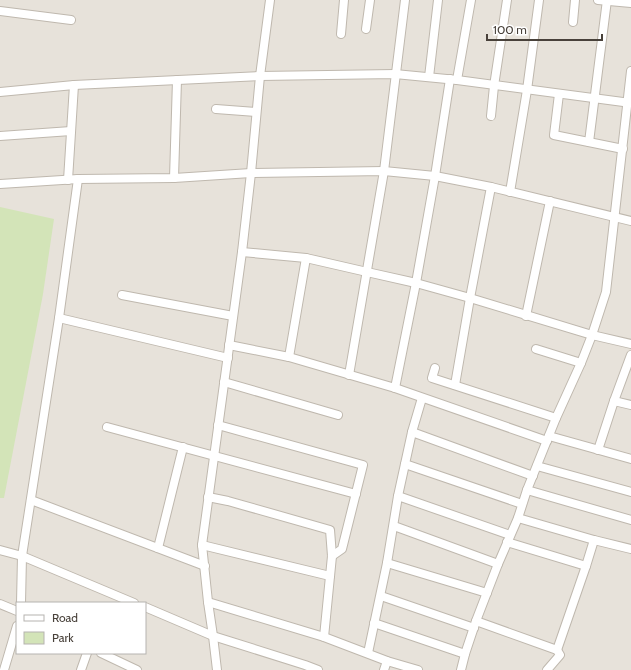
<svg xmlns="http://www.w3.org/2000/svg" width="631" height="670" font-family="Cabin,sans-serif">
  <rect width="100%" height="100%" fill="#f4f1eb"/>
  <path fill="#e7e2da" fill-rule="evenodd" d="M 0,0 L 631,0 L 631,670 L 0,670 ZM 17,603 L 145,603 L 145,653 L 17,653 Z"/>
  <path fill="#d3e4b8" d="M 0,207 L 54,219 L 43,294 L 4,498 L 0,498 Z"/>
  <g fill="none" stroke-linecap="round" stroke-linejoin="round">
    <defs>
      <g id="street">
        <path d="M 598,0 L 631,3"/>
        <path d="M 0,11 L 71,20"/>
        <path d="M 573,22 L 575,0"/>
        <path d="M 366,29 L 370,0"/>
        <path d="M 341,34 L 344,0"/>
        <path d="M 429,77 L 438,0"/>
        <path d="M 457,80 L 471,0"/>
        <path d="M 0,92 L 74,85 L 260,76 L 395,74 L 457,80 L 631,103"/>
        <path d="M 559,94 L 554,135 L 623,149"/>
        <path d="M 216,109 L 256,112"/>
        <path d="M 491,116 L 494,86 L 507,0"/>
        <path d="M 0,136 L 71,131"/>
        <path d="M 589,142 L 607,0"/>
        <path d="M 174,178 L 177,80"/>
        <path d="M 68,180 L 74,85"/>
        <path d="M 0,184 L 78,179 L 174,178 L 251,173 L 384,171 L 435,176 L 491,187 L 631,221"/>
        <path d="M 510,192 L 527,90 L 539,0"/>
        <path d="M 242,252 L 306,258 L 367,272 L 416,283 L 470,298 L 592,335 L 631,344"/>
        <path d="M 122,295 L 233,316"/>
        <path d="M 526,316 L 550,201"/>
        <path d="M 59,318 L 228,358"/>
        <path d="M 229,345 L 289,357 L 395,388 L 547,441"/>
        <path d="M 536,349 L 581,363"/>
        <path d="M 289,357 L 306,258"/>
        <path d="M 435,368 L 432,378 L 556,418"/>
        <path d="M 349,375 L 384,171 L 405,0"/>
        <path d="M 224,382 L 338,415"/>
        <path d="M 455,385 L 470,298 L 491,187"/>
        <path d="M 395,388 L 416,283 L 435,176 L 450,79"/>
        <path d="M 614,401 L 631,405"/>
        <path d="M 218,425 L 363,465 L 342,549 L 332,556"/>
        <path d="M 107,427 L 356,494"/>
        <path d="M 412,432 L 533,476"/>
        <path d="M 549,436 L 631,459"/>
        <path d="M 598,450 L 614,401 L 631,355"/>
        <path d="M 405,464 L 522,504"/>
        <path d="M 537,466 L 631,492"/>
        <path d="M 527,490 L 631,520"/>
        <path d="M 398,496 L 510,535"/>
        <path d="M 208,497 L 228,501 L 330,530 L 332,556 L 324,637"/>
        <path d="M 31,500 L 205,566"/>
        <path d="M 518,518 L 594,540 L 631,549"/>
        <path d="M 394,526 L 498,564"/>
        <path d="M 507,542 L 586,566"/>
        <path d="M 202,545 L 330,576"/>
        <path d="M 158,548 L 183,447"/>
        <path d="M 0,550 L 22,556 L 134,603"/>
        <path d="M 387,563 L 487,593"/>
        <path d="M 381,596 L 474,628"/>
        <path d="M 208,602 L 324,637 L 387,661 L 418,670"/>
        <path d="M 21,603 L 22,556 L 59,318 L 78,179"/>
        <path d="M 0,604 L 17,611"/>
        <path d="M 145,607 L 213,636 L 305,665 L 318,670"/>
        <path d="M 476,621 L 557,650 L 560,655 L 547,670"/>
        <path d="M 374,623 L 465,654"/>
        <path d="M 557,650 L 586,566 L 594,540"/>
        <path d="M 101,653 L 137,670"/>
        <path d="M 368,653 L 387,563 L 398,496 L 412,432 L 422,398"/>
        <path d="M 4,670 L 17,626"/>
        <path d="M 81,670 L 87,653"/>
        <path d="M 217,670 L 213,636 L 208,602 L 202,545 L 242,252 L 251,173 L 260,76 L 270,0"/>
        <path d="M 384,670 L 387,661"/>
        <path d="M 461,670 L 465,654 L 476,621 L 498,564 L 518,518 L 527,490 L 556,418 L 581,363 L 592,335 L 606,292 L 631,71"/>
      </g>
    </defs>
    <use href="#street" stroke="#bfb8ae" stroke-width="10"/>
    <use href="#street" stroke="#fff" stroke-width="8"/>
  </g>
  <rect x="16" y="602" width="130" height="52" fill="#ffffff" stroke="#b6b3b0"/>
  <rect x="24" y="615" width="20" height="6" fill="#ffffff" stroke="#b6b3b0"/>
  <text x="52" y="622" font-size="12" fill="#48413a">Road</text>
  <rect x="24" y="632" width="20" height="12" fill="#d3e4b8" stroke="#b6b3b0"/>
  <text x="52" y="642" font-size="12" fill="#48413a">Park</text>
  <path d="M487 34v6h115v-6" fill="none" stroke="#48413a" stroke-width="2"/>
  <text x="493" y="34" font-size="12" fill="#48413a" stroke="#ffffff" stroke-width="3" paint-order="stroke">100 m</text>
</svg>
